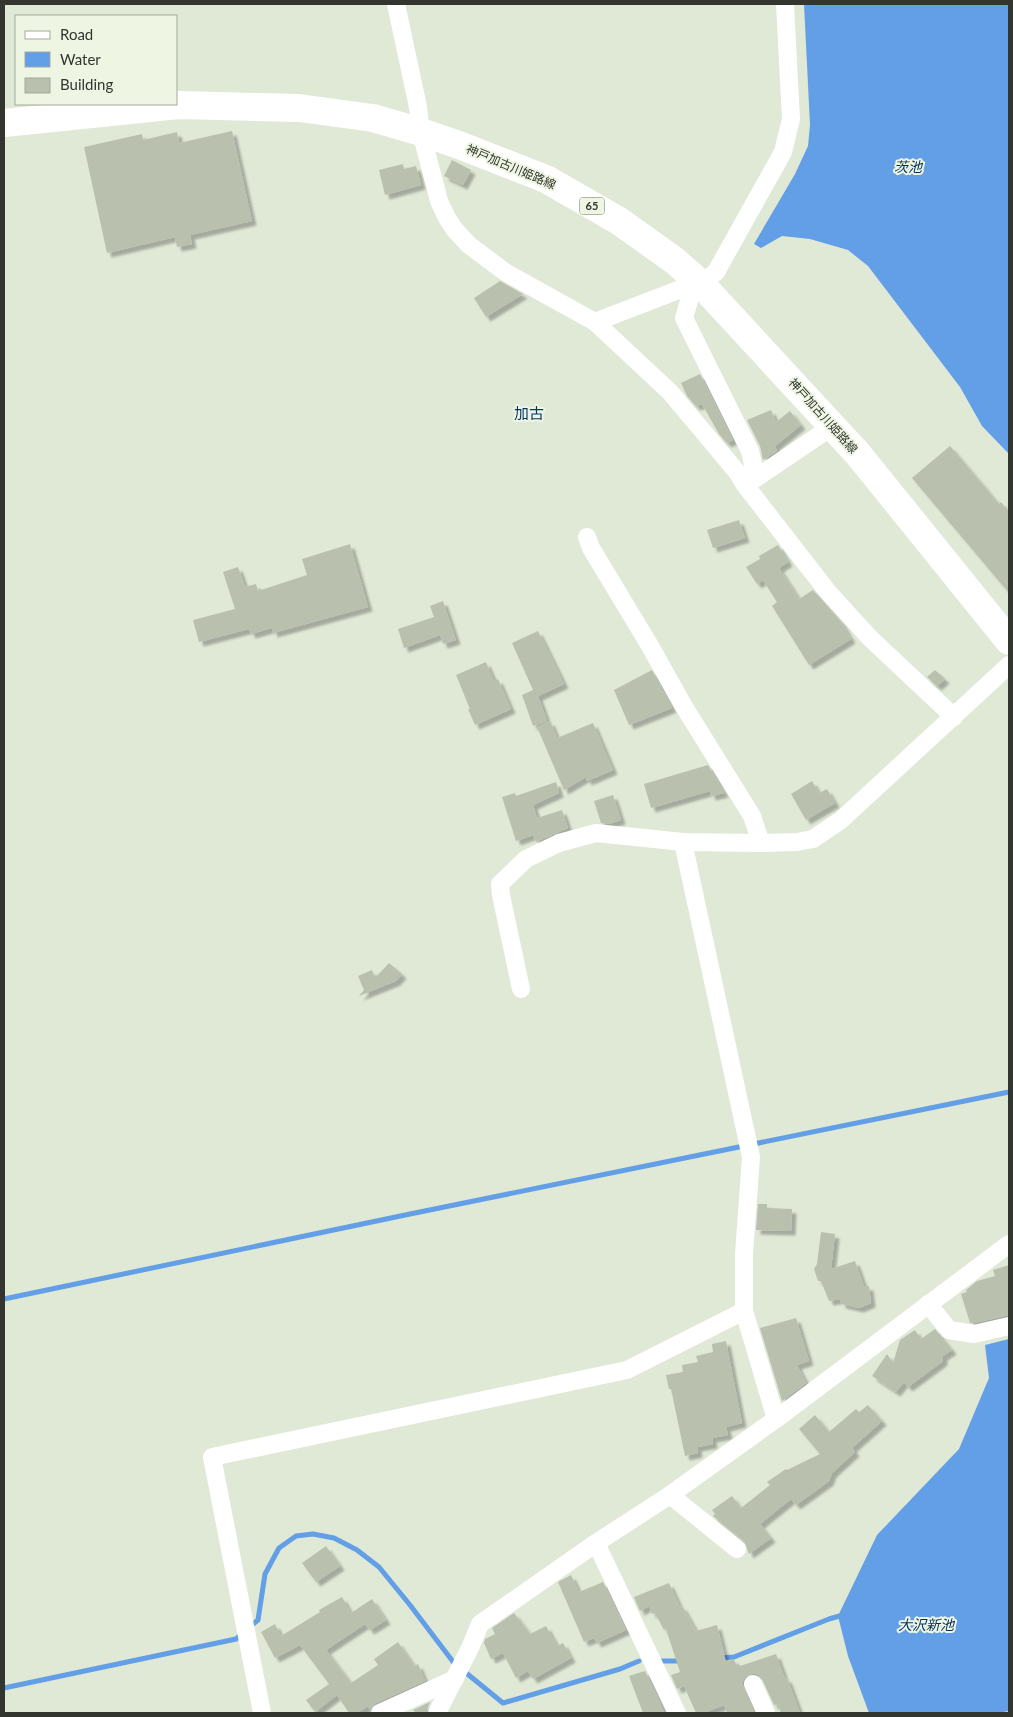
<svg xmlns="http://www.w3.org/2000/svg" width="1013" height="1717" font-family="Lato,'Noto Sans JP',sans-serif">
  <defs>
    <filter id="shadow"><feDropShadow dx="4.5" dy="4.5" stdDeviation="1" flood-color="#0004"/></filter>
  </defs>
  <rect width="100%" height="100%" fill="#e0e8d6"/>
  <g fill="#629fe7">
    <path d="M 804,4 L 1009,4 L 1009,454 L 982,426 L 960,387 L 868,266 L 848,250 L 810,239 L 782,236 L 761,248 L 754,244 L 795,174 L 808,146 L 810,125 Z"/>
    <path d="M 1009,1339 L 1009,1711 L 997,1713 L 869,1713 L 848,1656 L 838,1616 L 877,1535 L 959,1449 L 989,1378 L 985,1345 Z"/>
  </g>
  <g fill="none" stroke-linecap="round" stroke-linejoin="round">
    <g stroke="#629fe7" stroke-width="5">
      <path d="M 4,1299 L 410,1214 L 1009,1092"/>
      <path d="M 248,1628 L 258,1620 L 265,1574 L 279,1548 L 296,1536 L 313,1534 L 334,1538 L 357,1550 L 379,1567 L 410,1605 L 454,1663 L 503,1703 L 620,1669 L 639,1661"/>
      <path d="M 719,1658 L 734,1657 L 829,1619 L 843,1615"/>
      <path d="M 662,1661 L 681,1661"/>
      <path d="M 4,1688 L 236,1639 L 242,1634"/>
    </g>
  </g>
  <g fill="#b9c0ae" filter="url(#shadow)">
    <path d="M 232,131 L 252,221 L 190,235 L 192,244 L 177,247 L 175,237 L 107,253 L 84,147 L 142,134 L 143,140 L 177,132 L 179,143 Z"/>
    <path d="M 452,160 L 471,170 L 463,185 L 444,176 Z"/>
    <path d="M 403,164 L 404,169 L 416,166 L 421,185 L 385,195 L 379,170 Z"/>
    <path d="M 500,281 L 523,294 L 486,317 L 474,298 Z"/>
    <path d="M 700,374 L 733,440 L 727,443 L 719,434 L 702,404 L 696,406 L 687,396 L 681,383 Z"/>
    <path d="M 771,410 L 776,422 L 790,411 L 801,425 L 775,446 L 777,451 L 763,460 L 760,446 L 747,420 Z"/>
    <path d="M 950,446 L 999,504 L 1001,502 L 1009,512 L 1009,593 L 912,478 Z"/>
    <path d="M 739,520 L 745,538 L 713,548 L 707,530 Z"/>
    <path d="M 350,544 L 368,607 L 273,633 L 272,628 L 251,634 L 249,629 L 199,642 L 193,620 L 235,609 L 223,572 L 238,567 L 245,587 L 256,584 L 258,591 L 307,575 L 302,559 Z"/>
    <path d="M 778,545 L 788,562 L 779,568 L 799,599 L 813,590 L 841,622 L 851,639 L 809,665 L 772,606 L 777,602 L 763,580 L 757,584 L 746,567 L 760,559 L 759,556 Z"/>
    <path d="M 443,601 L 456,640 L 443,644 L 440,635 L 404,648 L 398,629 L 434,617 L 430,606 Z"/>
    <path d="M 538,631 L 564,684 L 538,696 L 547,721 L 533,726 L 522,695 L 533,690 L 512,643 Z"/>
    <path d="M 486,662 L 494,681 L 498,679 L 511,709 L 475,725 L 468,709 L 470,709 L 456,675 Z"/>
    <path d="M 652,670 L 672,708 L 629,725 L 614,690 Z"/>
    <path d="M 935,670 L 945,679 L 937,686 L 927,677 Z"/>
    <path d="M 550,721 L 557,738 L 593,723 L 613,770 L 587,781 L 586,777 L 564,790 L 537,727 Z"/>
    <path d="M 708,765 L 724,793 L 711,796 L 710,791 L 651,808 L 644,784 Z"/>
    <path d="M 812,781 L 819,793 L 827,789 L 835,803 L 806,820 L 791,794 Z"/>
    <path d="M 556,782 L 559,793 L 533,805 L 537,818 L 562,810 L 568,828 L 536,842 L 533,835 L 516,841 L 502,797 L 515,793 L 516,796 Z"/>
    <path d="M 613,795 L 621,820 L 609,824 L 601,823 L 594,801 Z"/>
    <path d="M 389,963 L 402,974 L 396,981 L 359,996 L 364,990 L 358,976 L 372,970 L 375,978 Z"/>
    <path d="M 758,1204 L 767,1204 L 767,1208 L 792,1209 L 791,1231 L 756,1230 Z"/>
    <path d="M 821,1232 L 835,1234 L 831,1269 L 855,1261 L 864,1286 L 869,1286 L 871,1303 L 859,1308 L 842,1304 L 840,1299 L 829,1301 L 821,1281 L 818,1281 L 814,1269 L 817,1264 Z"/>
    <path d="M 1009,1265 L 1009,1315 L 974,1323 L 970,1323 L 961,1294 L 967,1292 L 966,1290 L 977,1281 L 995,1276 L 993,1270 Z"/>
    <path d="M 796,1318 L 809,1361 L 797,1365 L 806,1383 L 782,1401 L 760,1328 Z"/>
    <path d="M 935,1329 L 952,1350 L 943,1356 L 943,1361 L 908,1387 L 904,1382 L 896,1392 L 872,1376 L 887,1354 L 893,1363 L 900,1340 L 915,1330 L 921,1339 Z"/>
    <path d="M 726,1341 L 742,1423 L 726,1427 L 728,1435 L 712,1438 L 713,1444 L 697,1447 L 698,1453 L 685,1456 L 671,1389 L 669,1389 L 666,1375 L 683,1372 L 682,1365 L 698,1362 L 696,1356 L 713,1352 L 712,1344 Z"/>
    <path d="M 868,1405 L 882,1421 L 852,1448 L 855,1452 L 832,1473 L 829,1481 L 796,1505 L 791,1499 L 760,1524 L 771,1538 L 749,1554 L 744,1541 L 713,1516 L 715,1514 L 712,1510 L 732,1496 L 741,1508 L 770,1485 L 767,1482 L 786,1469 L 787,1470 L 820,1454 L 799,1429 L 815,1415 L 829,1432 L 856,1409 L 859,1412 Z"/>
    <path d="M 326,1546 L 340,1566 L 316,1582 L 302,1563 Z"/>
    <path d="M 571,1575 L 579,1592 L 603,1582 L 626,1630 L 597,1643 L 594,1638 L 584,1642 L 558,1582 Z"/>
    <path d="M 669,1583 L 680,1607 L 682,1606 L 696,1631 L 717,1625 L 726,1662 L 734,1659 L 737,1667 L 776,1654 L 785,1679 L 787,1678 L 800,1713 L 781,1713 L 778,1704 L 774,1705 L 762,1679 L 759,1675 L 754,1673 L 745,1677 L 742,1683 L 754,1712 L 727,1713 L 724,1705 L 703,1713 L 696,1713 L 684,1686 L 677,1689 L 671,1675 L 680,1672 L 666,1629 L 664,1630 L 655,1613 L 652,1614 L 649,1606 L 640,1611 L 634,1597 Z"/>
    <path d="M 342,1597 L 351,1613 L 372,1599 L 386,1620 L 370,1630 L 365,1624 L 326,1650 L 351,1683 L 378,1665 L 374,1659 L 398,1642 L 414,1666 L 418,1664 L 425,1681 L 376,1703 L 370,1710 L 368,1706 L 357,1713 L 349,1713 L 337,1695 L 315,1712 L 306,1700 L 329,1684 L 300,1645 L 275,1658 L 261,1632 L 275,1624 L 281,1636 L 320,1612 L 319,1610 Z"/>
    <path d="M 514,1613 L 530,1634 L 546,1626 L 557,1646 L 563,1643 L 571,1658 L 533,1679 L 528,1671 L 516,1678 L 503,1653 L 491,1659 L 484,1643 L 485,1639 L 495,1634 L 492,1628 Z"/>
    <path d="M 645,1671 L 660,1703 L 664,1713 L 643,1713 L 629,1676 Z"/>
    <path d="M 430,1702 L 426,1713 L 416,1713 L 413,1710 Z"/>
  </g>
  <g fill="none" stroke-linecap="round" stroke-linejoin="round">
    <g stroke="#fff" stroke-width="18">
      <path d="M 396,4 L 418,107 L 421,132 L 439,201 L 447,218 L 455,230 L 469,245 L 505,272 L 595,322 L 670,392 L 737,472 L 745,485 L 828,592 L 870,638 L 954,717"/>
      <path d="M 694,284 L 684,318 L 750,451 L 756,478"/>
      <path d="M 595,322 L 694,284 L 701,284 L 716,272 L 783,152 L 791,119 L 785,4"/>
      <path d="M 747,484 L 833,426"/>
      <path d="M 587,537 L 591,548 L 650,646 L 683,705 L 752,816 L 761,843"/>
      <path d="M 521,989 L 501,895 L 500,884 L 526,859 L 559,843 L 596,833 L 683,842 L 761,843 L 797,842 L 813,839 L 841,820 L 1009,665"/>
      <path d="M 928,1304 L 949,1330 L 974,1334 L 1009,1326"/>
      <path d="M 744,1311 L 776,1419"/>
      <path d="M 670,1495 L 737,1549"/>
      <path d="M 596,1543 L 677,1713"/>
      <path d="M 753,1684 L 766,1713"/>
      <path d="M 262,1713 L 212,1457 L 627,1370 L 744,1311 L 744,1254 L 751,1157 L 683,842"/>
      <path d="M 380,1713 L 455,1679"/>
      <path d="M 437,1713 L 470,1648 L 480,1624 L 596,1543 L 667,1497 L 776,1419 L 1009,1244"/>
    </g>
    <path stroke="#fff" stroke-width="28" d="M 4,123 L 179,105 L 299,108 L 373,118 L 421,132 L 459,145 L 546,179 L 619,221 L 675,261 L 701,284 L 858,454 L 1009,641"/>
  </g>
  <g text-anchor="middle" stroke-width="4" stroke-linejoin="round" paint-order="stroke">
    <rect fill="#eef6e3" stroke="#6b7065" stroke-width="1" x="579.5" y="197.5" width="25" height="17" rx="4"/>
    <g font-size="11" font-weight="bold" fill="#33362f">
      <text x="592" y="210">65</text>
    </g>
    <g font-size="12" fill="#33362f" stroke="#eef6e3">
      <text transform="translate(511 167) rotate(23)" y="4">神戸加古川姫路線</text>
      <text transform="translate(823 416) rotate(48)" y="4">神戸加古川姫路線</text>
    </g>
    <g font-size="14" font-style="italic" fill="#03305d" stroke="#eef6e3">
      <text x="908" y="172">茨池</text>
      <text x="926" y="1630">大沢新池</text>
    </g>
    <g font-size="15" fill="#053869" stroke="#eef6e3">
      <text x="529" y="419">加古</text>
    </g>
  </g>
  <rect width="1013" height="1717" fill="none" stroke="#33362f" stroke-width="10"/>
  <rect x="15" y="15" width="162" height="90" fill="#eef6e3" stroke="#a3a99b"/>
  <rect x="25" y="31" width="25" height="8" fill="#ffffff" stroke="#a3a99b"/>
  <text x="60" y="40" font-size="15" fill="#33362f">Road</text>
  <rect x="25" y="52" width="25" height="15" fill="#629fe7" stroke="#a3a99b"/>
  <text x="60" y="65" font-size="15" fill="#33362f">Water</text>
  <rect x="25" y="78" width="25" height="15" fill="#b9c0ae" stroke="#a3a99b"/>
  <text x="60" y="90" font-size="15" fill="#33362f">Building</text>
</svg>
